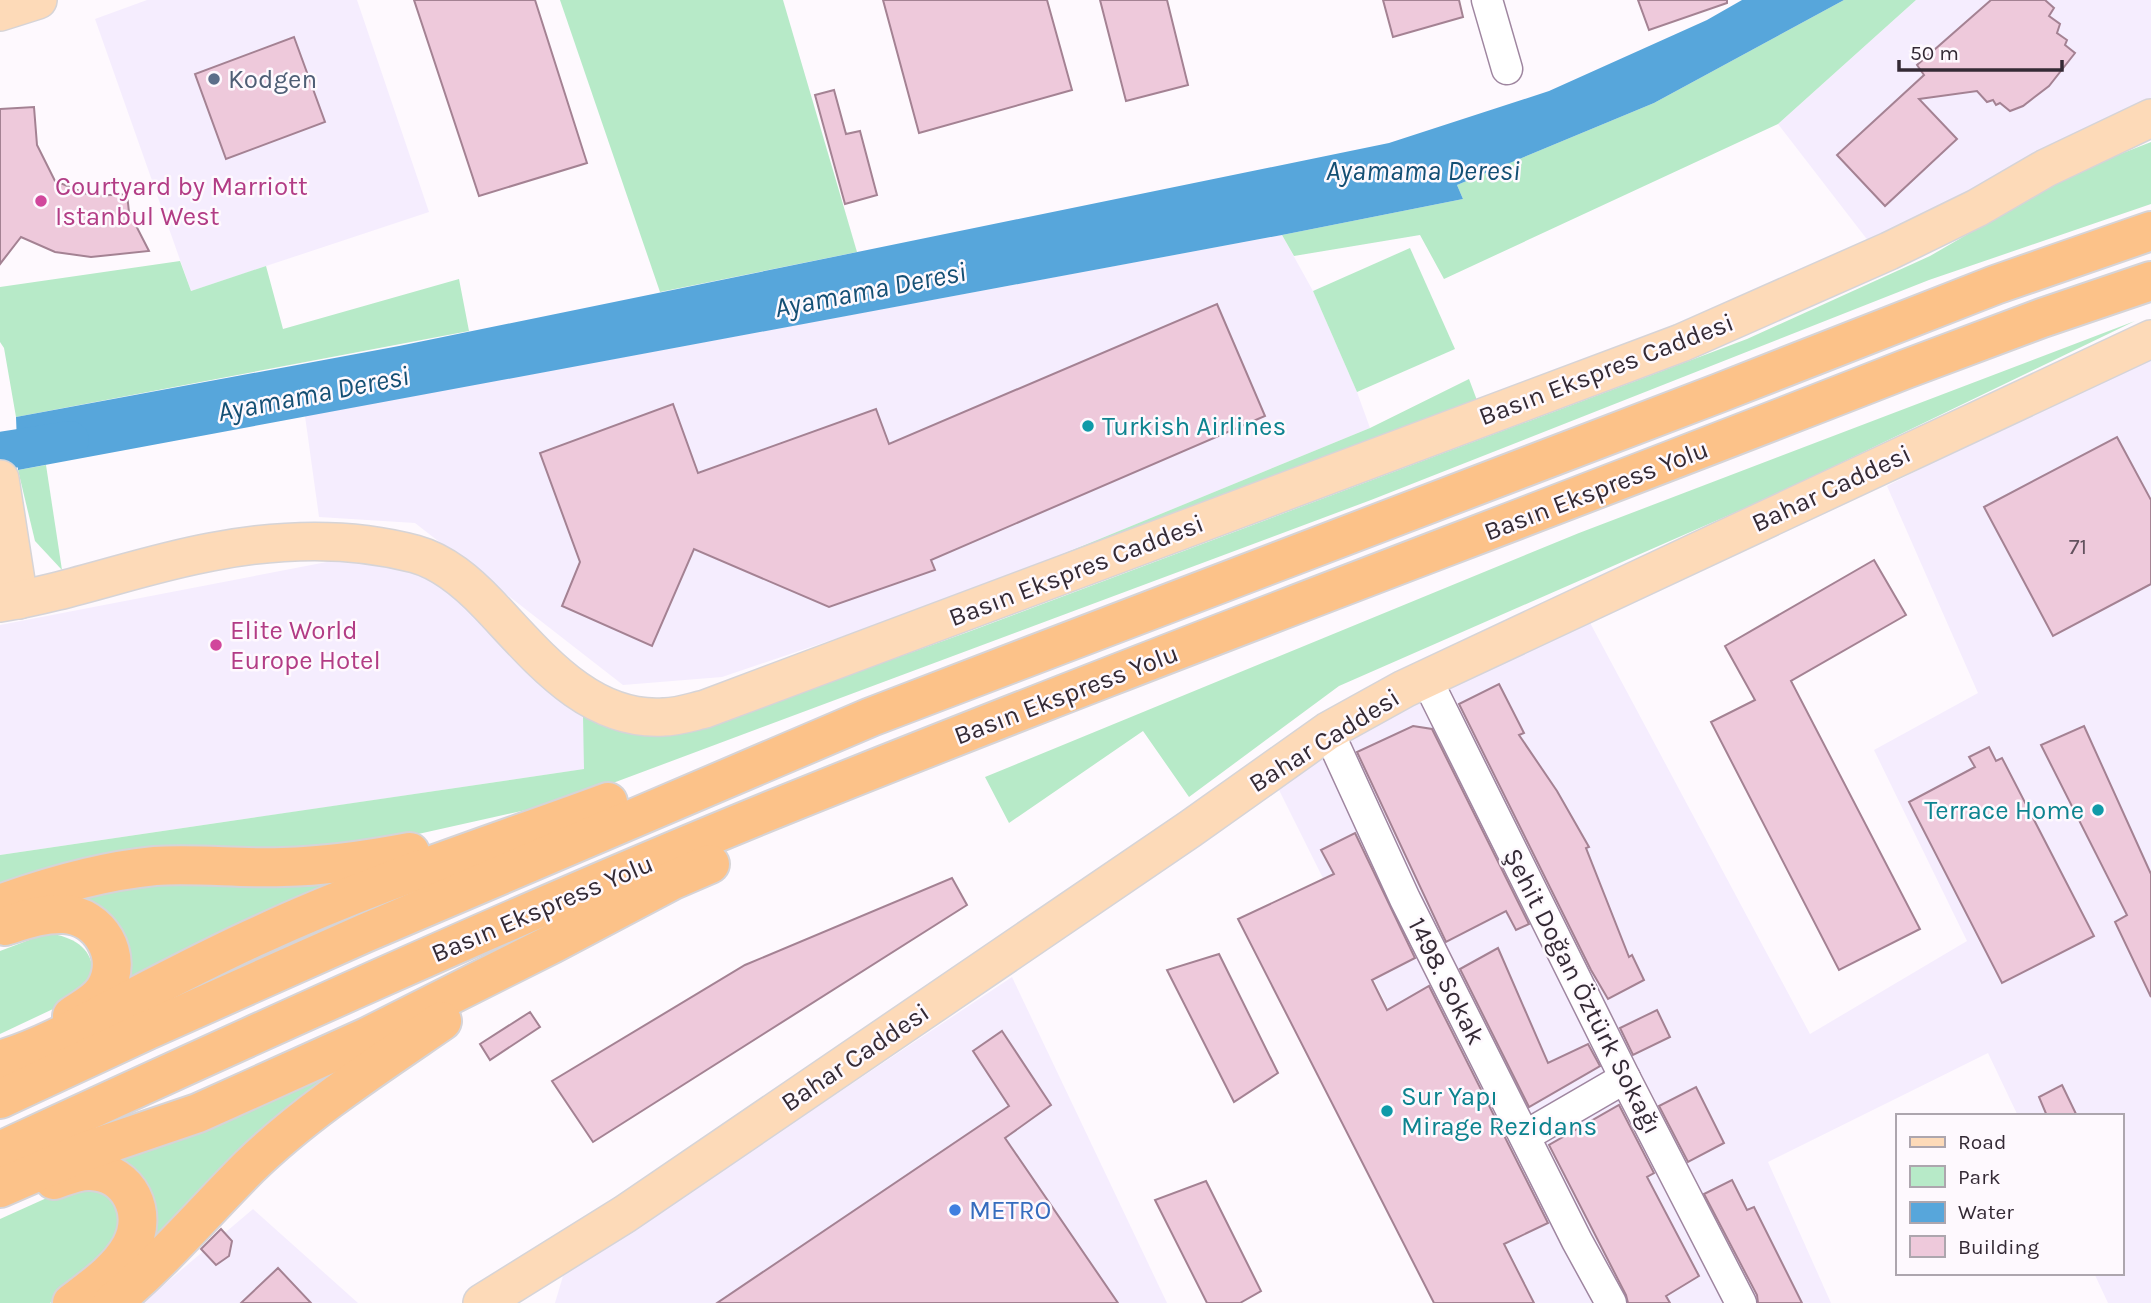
<svg xmlns="http://www.w3.org/2000/svg" width="2151" height="1303" font-family="Karla,sans-serif">
  <rect width="100%" height="100%" fill="#fef9fe"/>
  <g fill="#f5edfe">
    <path d="M 147,0 L 357,0 L 429,212 L 191,291 L 95,19 Z"/>
    <path d="M 1916,0 L 2151,0 L 2151,105 L 1876,251 L 1778,124 Z"/>
    <path d="M 1282,235 L 1313,291 L 1357,392 L 1370,428 L 956,598 L 722,677 L 623,685 L 415,523 L 319,517 L 305,416 Z"/>
    <path d="M 2151,358 L 2151,1303 L 2108,1303 L 2094,1273 L 2121,1273 L 2121,1116 L 2018,1116 L 1988,1053 L 1768,1162 L 1831,1303 L 1535,1303 L 1275,782 L 1402,708 L 1588,619 L 1810,1034 L 1967,941 L 1874,750 L 1978,693 L 1887,486 L 2100,377 Z"/>
    <path d="M 332,561 L 439,566 L 583,716 L 585,769 L 0,855 L 0,625 Z"/>
    <path d="M 1012,977 L 1167,1303 L 555,1303 L 563,1276 Z"/>
    <path d="M 253,1209 L 358,1303 L 141,1303 L 160,1288 Z"/>
  </g>
  <g fill="#b7eac8">
    <path d="M 560,0 L 783,0 L 857,252 L 660,292 Z"/>
    <path d="M 1844,0 L 1916,0 L 1778,124 L 1444,279 L 1420,235 L 1294,256 L 1282,235 L 1463,199 L 1457,185 L 1654,103 Z"/>
    <path d="M 2151,142 L 2151,204 L 1929,280 L 1371,500 L 562,802 L 351,849 L 0,892 L 0,855 L 584,769 L 583,716 L 661,727 L 732,717 L 968,632 L 1747,339 L 1930,256 L 2077,171 Z"/>
    <path d="M 1410,248 L 1455,349 L 1357,392 L 1313,291 Z"/>
    <path d="M 180,261 L 191,291 L 266,266 L 283,329 L 459,279 L 469,331 L 16,417 L 4,348 L 0,342 L 0,287 Z"/>
    <path d="M 2135,321 L 1768,498 L 1339,686 L 1189,797 L 1143,731 L 1009,823 L 985,777 L 1579,533 Z"/>
    <path d="M 1469,379 L 1481,411 L 956,598 L 1370,428 Z"/>
    <path d="M 46,465 L 62,570 L 35,541 L 18,470 Z"/>
    <path d="M 344,879 L 125,986 L 68,897 L 113,886 Z"/>
    <path d="M 53,934 C 86,940 101,961 87,993 L 0,1034 L 0,951 L 37,937 Z"/>
    <path d="M 363,1053 L 148,1253 L 117,1161 L 143,1152 Z"/>
    <path d="M 81,1185 C 110,1195 117,1198 121,1230 L 95,1271 L 50,1303 L 0,1303 L 0,1219 L 60,1192 Z"/>
  </g>
  <path fill="#57a6db" d="M 1742,0 L 1844,0 L 1654,103 L 1457,185 L 1463,199 L 1282,235 L 18,470 L 16,417 L 399,346 L 1389,143 L 1549,91 L 1707,20 Z"/>
  <g fill="none" stroke-linecap="round" stroke-linejoin="round">
    <path stroke="#57a6db" stroke-width="38" d="M 0,451 L 70,440"/>
  </g>
  <g fill="#eec9db" stroke="#a48293" stroke-width="2">
    <path d="M 414,0 L 535,0 L 587,163 L 479,196 Z"/>
    <path d="M 883,0 L 1047,0 L 1072,90 L 919,133 Z"/>
    <path d="M 1100,0 L 1167,0 L 1188,85 L 1126,101 Z"/>
    <path d="M 1383,0 L 1459,0 L 1463,17 L 1393,37 Z"/>
    <path d="M 1638,0 L 1727,0 L 1727,3 L 1649,30 Z"/>
    <path d="M 1991,0 L 2045,0 L 2054,8 L 2049,16 L 2060,24 L 2057,33 L 2067,40 L 2065,45 L 2075,53 L 2049,86 L 2023,106 L 2010,111 L 2000,103 L 1996,105 L 1993,100 L 1987,102 L 1977,91 L 1919,99 L 1957,139 L 1885,206 L 1837,155 L 1924,75 L 1917,65 Z"/>
    <path d="M 294,37 L 325,122 L 226,159 L 195,74 Z"/>
    <path d="M 834,90 L 846,134 L 860,131 L 877,195 L 845,204 L 815,95 Z"/>
    <path d="M 34,107 L 37,145 L 55,181 L 92,196 L 127,194 L 129,212 L 149,251 L 91,257 L 55,252 L 21,237 L 0,264 L 0,109 Z"/>
    <path d="M 1217,304 L 1265,416 L 931,560 L 935,570 L 829,607 L 694,549 L 652,646 L 562,606 L 580,562 L 540,453 L 673,404 L 698,473 L 876,409 L 889,444 Z"/>
    <path d="M 2117,437 L 2151,500 L 2151,584 L 2053,636 L 1984,507 Z"/>
    <path d="M 1874,560 L 1906,615 L 1791,681 L 1920,929 L 1839,970 L 1711,722 L 1755,700 L 1725,646 Z"/>
    <path d="M 1499,684 L 1524,733 L 1519,735 L 1557,791 L 1589,847 L 1586,848 L 1629,957 L 1632,955 L 1644,980 L 1608,999 L 1591,970 L 1459,704 Z"/>
    <path d="M 1413,726 L 1432,729 L 1529,924 L 1516,930 L 1506,911 L 1446,942 L 1357,752 Z"/>
    <path d="M 2084,726 L 2151,874 L 2151,997 L 2115,922 L 2127,915 L 2041,745 Z"/>
    <path d="M 1989,747 L 1996,761 L 2002,758 L 2094,936 L 2002,983 L 1909,802 L 1975,767 L 1969,757 Z"/>
    <path d="M 1355,833 L 1415,958 L 1372,980 L 1387,1010 L 1429,986 L 1548,1223 L 1504,1244 L 1534,1303 L 1434,1303 L 1238,919 L 1334,874 L 1321,850 Z"/>
    <path d="M 952,878 L 967,905 L 593,1142 L 552,1081 L 745,965 Z"/>
    <path d="M 1498,948 L 1548,1063 L 1588,1044 L 1600,1066 L 1529,1107 L 1460,969 Z"/>
    <path d="M 1219,954 L 1278,1073 L 1234,1102 L 1167,970 Z"/>
    <path d="M 1657,1010 L 1670,1037 L 1633,1055 L 1620,1028 Z"/>
    <path d="M 530,1012 L 540,1027 L 490,1060 L 480,1044 Z"/>
    <path d="M 1002,1031 L 1051,1105 L 1005,1138 L 1118,1303 L 717,1303 L 1009,1106 L 973,1051 Z"/>
    <path d="M 2062,1085 L 2077,1116 L 2047,1116 L 2039,1097 Z"/>
    <path d="M 1696,1087 L 1724,1143 L 1688,1162 L 1659,1106 Z"/>
    <path d="M 1619,1105 L 1654,1173 L 1647,1177 L 1699,1276 L 1666,1296 L 1670,1303 L 1628,1303 L 1626,1295 L 1549,1145 Z"/>
    <path d="M 1732,1180 L 1747,1210 L 1754,1207 L 1802,1303 L 1758,1303 L 1757,1295 L 1704,1194 Z"/>
    <path d="M 1206,1181 L 1261,1291 L 1240,1303 L 1207,1303 L 1155,1200 Z"/>
    <path d="M 221,1229 L 232,1241 L 229,1256 L 216,1265 L 201,1249 Z"/>
    <path d="M 278,1268 L 311,1303 L 241,1303 Z"/>
  </g>
  <g fill="none" stroke-linecap="round" stroke-linejoin="round">
    <defs>
      <g id="minor">
        <path d="M 1487,0 L 1507,69"/>
        <path d="M 1426,678 L 1625,1078 L 1741,1303"/>
        <path d="M 1328,731 L 1405,899 L 1577,1241 L 1611,1303"/>
        <path d="M 1525,1136 L 1625,1078"/>
      </g>
      <g id="major">
        <path d="M 0,12 L 38,0"/>
        <path d="M 0,479 L 19,600"/>
        <path d="M 0,603 C 71,592 140,565 211,552 C 278,539 348,536 415,554 C 444,562 468,583 488,604 C 536,654 587,722 664,717 C 677,717 692,712 705,709 L 1681,343 L 1889,251 L 1977,208 L 2046,168 L 2151,118"/>
        <path d="M 482,1303 L 625,1214 L 1190,829 L 1328,731 L 1404,689 L 2151,339"/>
      </g>
      <g id="highway">
        <path d="M 0,904 C 50,886 102,871 155,866 C 198,863 241,869 283,867 C 327,866 368,860 410,852"/>
        <path d="M 5,926 C 24,920 44,913 64,914 C 100,916 124,956 105,989 C 98,1001 84,1008 72,1016"/>
        <path d="M 0,1060 C 46,1046 87,1022 129,1000 C 173,977 217,954 262,934 C 374,882 492,845 608,802"/>
        <path d="M 0,1099 L 148,1030 L 365,933 L 871,717 L 1719,393 L 1995,285 L 2151,231"/>
        <path d="M 0,1151 C 254,1034 508,918 767,812 C 1145,659 1527,518 1906,369 L 2042,318 L 2151,281"/>
        <path d="M 54,1180 C 66,1176 78,1170 91,1171 C 130,1173 148,1213 131,1246 C 118,1270 93,1287 72,1303"/>
        <path d="M 0,1188 L 83,1152 L 198,1113 L 367,1037 L 552,944 L 673,880 L 710,864"/>
        <path d="M 112,1303 C 162,1262 203,1213 249,1167 C 304,1113 378,1065 442,1021"/>
      </g>
    </defs>
    <use href="#minor" stroke="#9f86a0" stroke-width="33"/>
    <use href="#major" stroke="#d6d4d7" stroke-width="40"/>
    <use href="#highway" stroke="#d6d4d7" stroke-width="42"/>
    <use href="#minor" stroke="#fff" stroke-width="30"/>
    <use href="#major" stroke="#fddab8" stroke-width="37"/>
    <use href="#highway" stroke="#fcc289" stroke-width="38"/>
  </g>
  <circle fill="#5c6f8a" stroke="#fef9fe" stroke-width="2.5" cx="214" cy="79" r="7"/>
  <g fill="#d1479c" stroke="#fef9fe" stroke-width="2.5">
    <circle cx="41" cy="201" r="7"/>
    <circle cx="216" cy="645" r="7"/>
  </g>
  <g fill="#0f9aa8" stroke="#fef9fe" stroke-width="2.5">
    <circle cx="1088" cy="426" r="7"/>
    <circle cx="2098" cy="810" r="7"/>
    <circle cx="1387" cy="1111" r="7"/>
  </g>
  <circle fill="#3f7fe0" stroke="#fef9fe" stroke-width="2.5" cx="955" cy="1210" r="7"/>
  <g text-anchor="middle" stroke-width="5" stroke-linejoin="round" paint-order="stroke">
    <g font-size="23" fill="#62525e">
      <text x="2078" y="554">71</text>
    </g>
    <g font-size="26" fill="#4e5e75" stroke="#fef9fe" text-anchor="start">
      <text x="228" y="88">Kodgen</text>
    </g>
    <g font-size="26" fill="#b23c85" stroke="#fef9fe" text-anchor="start">
      <text x="55" y="195">Courtyard by Marriott<tspan x="55" dy="30">Istanbul West</tspan></text>
      <text x="230" y="639">Elite World<tspan x="230" dy="30">Europe Hotel</tspan></text>
    </g>
    <g font-size="26" fill="#342a35" stroke="#fef9fe">
      <text transform="translate(1606 369) rotate(-21)" y="9">Basın Ekspres Caddesi</text>
      <text transform="translate(1831 488) rotate(-25)" y="9">Bahar Caddesi</text>
      <text transform="translate(1596 490) rotate(-21)" y="9">Basın Ekspress Yolu</text>
      <text transform="translate(1076 570) rotate(-21)" y="9">Basın Ekspres Caddesi</text>
      <text transform="translate(1066 694) rotate(-21)" y="9">Basın Ekspress Yolu</text>
      <text transform="translate(1324 740) rotate(-32)" y="9">Bahar Caddesi</text>
      <text transform="translate(542 908) rotate(-23)" y="9">Basın Ekspress Yolu</text>
      <text transform="translate(1447 981) rotate(63)" y="9">1498. Sokak</text>
      <text transform="translate(1583 991) rotate(63)" y="9">Şehit Doğan Öztürk Sokağı</text>
      <text transform="translate(855 1057) rotate(-34)" y="9">Bahar Caddesi</text>
    </g>
    <g font-size="26" fill="#0d838f" stroke="#fef9fe" text-anchor="start">
      <text x="1102" y="435">Turkish Airlines</text>
      <text x="2084" y="819" text-anchor="end">Terrace Home</text>
      <text x="1401" y="1105">Sur Yapı<tspan x="1401" dy="30">Mirage Rezidans</tspan></text>
    </g>
    <g font-size="26" fill="#366cbe" stroke="#fef9fe" text-anchor="start">
      <text x="969" y="1219">METRO</text>
    </g>
    <g font-size="28" font-style="italic" fill="#144f74" stroke="#fef9fe">
      <text x="1423" y="180">Ayamama Deresi</text>
      <text transform="translate(870 289) rotate(-11)" y="10">Ayamama Deresi</text>
      <text transform="translate(313 393) rotate(-11)" y="10">Ayamama Deresi</text>
    </g>
  </g>
  <rect x="1896" y="1114" width="228" height="161" fill="#fef9fe" stroke="#ada6ae" stroke-width="2"/>
  <rect x="1910" y="1137" width="35" height="10" fill="#fddab8" stroke="#ada6ae" stroke-width="2"/>
  <text x="1958" y="1149" font-size="21" fill="#342a35">Road</text>
  <rect x="1910" y="1166" width="35" height="21" fill="#b7eac8" stroke="#ada6ae" stroke-width="2"/>
  <text x="1958" y="1184" font-size="21" fill="#342a35">Park</text>
  <rect x="1910" y="1202" width="35" height="21" fill="#57a6db" stroke="#ada6ae" stroke-width="2"/>
  <text x="1958" y="1219" font-size="21" fill="#342a35">Water</text>
  <rect x="1910" y="1236" width="35" height="21" fill="#eec9db" stroke="#ada6ae" stroke-width="2"/>
  <text x="1958" y="1254" font-size="21" fill="#342a35">Building</text>
  <path d="M1899 60v10h163v-10" fill="none" stroke="#342a35" stroke-width="3.5"/>
  <text x="1910" y="60" font-size="21" fill="#342a35" stroke="#fef9fe" stroke-width="5" paint-order="stroke">50 m</text>
</svg>
